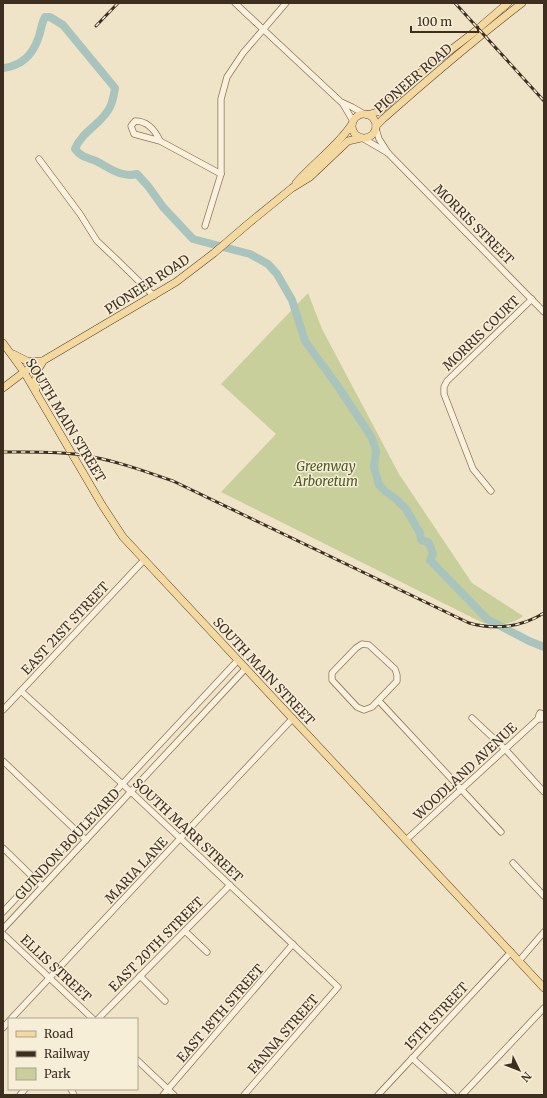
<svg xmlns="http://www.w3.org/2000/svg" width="547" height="1098" font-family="Merriweather,serif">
  <rect width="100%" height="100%" fill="#f0e4c8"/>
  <path fill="#c9cf9b" d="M 308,293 L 322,329 L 399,474 L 472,583 L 523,616 C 512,625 494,627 481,622 L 221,492 L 276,434 L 221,384 Z"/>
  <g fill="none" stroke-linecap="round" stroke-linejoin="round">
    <path stroke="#a9c4bc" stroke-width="8" d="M 3,68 C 21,66 32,56 38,39 C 41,32 41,24 45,17 L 50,17 L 63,25 L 115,88 C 114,94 113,101 110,107 C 103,123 81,132 75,149 C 82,158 87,157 96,161 C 110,168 121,178 137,174 L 148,186 L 163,207 L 193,239 L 250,254 L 268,264 L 277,274 L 292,300 L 305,341 L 339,388 L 372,438 L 376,451 L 374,467 L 379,485 L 386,492 L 395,498 L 406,509 L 420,533 L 421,540 L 429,543 L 433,554 L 430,560 L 487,619 L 529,641 L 544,647"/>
    <defs>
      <g id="minor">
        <path d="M 235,3 L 341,102 L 352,107 L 364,114"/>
        <path d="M 343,104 L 353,121"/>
        <path d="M 376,129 L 379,139 L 388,153 L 544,312"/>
        <path d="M 364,139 L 388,153"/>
        <path d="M 160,141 L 134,134 L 131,126 L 135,121 C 148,121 155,130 160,141 L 221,174"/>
        <path d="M 39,159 L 80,214 L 97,241 L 113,256 L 154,296"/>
        <path d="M 205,226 L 221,174 L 221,99 L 227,77 L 243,53 L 286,3"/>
        <path d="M 491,491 L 473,469 L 444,394 L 444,387 L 447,381 L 532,299"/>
        <path d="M 362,644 L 369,645 L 395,669 L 397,675 L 397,681 L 372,707 L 364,710 L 357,707 L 332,680 L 332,673 L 356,648 Z"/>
        <path d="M 21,691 L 130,791 L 338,987 L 244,1095"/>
        <path d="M 379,701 L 501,832"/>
        <path d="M 3,710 L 144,560"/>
        <path d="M 472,718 L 505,749 L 544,792"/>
        <path d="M 538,719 L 539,715 L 540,713 L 544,715"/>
        <path d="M 3,761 L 86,840"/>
        <path d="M 406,840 L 538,719 L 542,719 L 544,717"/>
        <path d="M 3,848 L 42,886"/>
        <path d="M 513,863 L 544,896"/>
        <path d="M 3,912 L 238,660"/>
        <path d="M 3,929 L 246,668"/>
        <path d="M 185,931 L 207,952"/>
        <path d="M 3,934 L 93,1019"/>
        <path d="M 519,961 L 544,932"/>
        <path d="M 140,976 L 165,1001"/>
        <path d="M 11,1019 L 293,718"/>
        <path d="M 98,1019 L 230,885"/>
        <path d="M 3,1028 L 9,1021"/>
        <path d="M 412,1058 L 453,1095"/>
        <path d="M 137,1060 L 174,1095"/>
        <path d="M 71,1089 L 74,1095"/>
        <path d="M 20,1095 L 25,1089"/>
        <path d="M 163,1095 L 293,944"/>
        <path d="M 378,1095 L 511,952"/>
        <path d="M 462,1095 L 544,1008"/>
      </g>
      <g id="major">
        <circle cx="364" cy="126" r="12"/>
        <path d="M 367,115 L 377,112 L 385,106 L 415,77 L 473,33 L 508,3"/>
        <path d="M 376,126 L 383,119 C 428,79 474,40 522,3"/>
        <path d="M 296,183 C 314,162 337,147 352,124"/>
        <path d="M 3,343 L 24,372 L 102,505 L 123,537 L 544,988"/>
        <path d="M 13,354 L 27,361 L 41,361"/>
        <path d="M 3,388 L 24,372 L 176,282 L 214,253 L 249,223 L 292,188 L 310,177 L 348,141 L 361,138"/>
        <path d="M 36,389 C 34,379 36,371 42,363"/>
      </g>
    </defs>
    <use href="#minor" stroke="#8d765c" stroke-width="7"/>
    <use href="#major" stroke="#5b4430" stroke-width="8"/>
    <use href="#minor" stroke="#faf1dc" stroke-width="5.5"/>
    <use href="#major" stroke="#f3d9a0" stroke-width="7"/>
    <defs>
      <g id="rail">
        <path d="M 455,3 L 544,101"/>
        <path d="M 96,26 L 118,3"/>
        <path d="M 3,452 C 29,452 56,451 82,455 C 114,460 144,471 173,481 L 469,623 C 495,630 520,628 544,613"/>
      </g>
    </defs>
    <use href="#rail" stroke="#3d2e20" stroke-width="3"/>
    <use href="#rail" stroke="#f7eed8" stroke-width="1.5" stroke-dasharray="4.5" stroke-linecap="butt"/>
  </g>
  <g text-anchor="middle" stroke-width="3" stroke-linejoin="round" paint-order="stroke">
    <g font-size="13" fill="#3d2e20" stroke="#f7eed8">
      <text transform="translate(413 78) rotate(-41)" y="5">PIONEER ROAD</text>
      <text transform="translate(474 224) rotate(45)" y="5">MORRIS STREET</text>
      <text transform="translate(147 284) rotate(-33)" y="5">PIONEER ROAD</text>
      <text transform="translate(481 333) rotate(-44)" y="5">MORRIS COURT</text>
      <text transform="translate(66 420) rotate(59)" y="5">SOUTH MAIN STREET</text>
      <text transform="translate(65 628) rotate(-47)" y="5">EAST 21ST STREET</text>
      <text transform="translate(264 671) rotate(47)" y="5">SOUTH MAIN STREET</text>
      <text transform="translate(465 771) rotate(-43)" y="5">WOODLAND AVENUE</text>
      <text transform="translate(188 830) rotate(43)" y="5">SOUTH MARR STREET</text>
      <text transform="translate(67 844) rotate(-47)" y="5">GUINDON BOULEVARD</text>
      <text transform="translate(136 870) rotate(-47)" y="5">MARIA LANE</text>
      <text transform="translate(156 944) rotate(-45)" y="5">EAST 20TH STREET</text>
      <text transform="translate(56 968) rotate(43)" y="5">ELLIS STREET</text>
      <text transform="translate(220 1013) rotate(-49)" y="5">EAST 18TH STREET</text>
      <text transform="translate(436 1016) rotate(-47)" y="5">15TH STREET</text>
      <text transform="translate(283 1034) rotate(-49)" y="5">FANNA STREET</text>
    </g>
    <g font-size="13" font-style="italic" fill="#4d5a26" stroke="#f7eed8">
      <text x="326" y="471">Greenway<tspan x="326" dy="15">Arboretum</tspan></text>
    </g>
  </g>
  <rect width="547" height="1098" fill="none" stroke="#3d2e20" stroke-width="8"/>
  <rect x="8" y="1018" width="130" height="72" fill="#f7eed8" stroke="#ada18e"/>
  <rect x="16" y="1031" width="20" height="6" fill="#f3d9a0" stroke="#ada18e"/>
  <text x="44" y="1038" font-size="12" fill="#3d2e20">Road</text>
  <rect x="16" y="1051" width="20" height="6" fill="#3d2e20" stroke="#ada18e"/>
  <text x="44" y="1058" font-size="12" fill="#3d2e20">Railway</text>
  <rect x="16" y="1068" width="20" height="12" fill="#c9cf9b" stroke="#ada18e"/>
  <text x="44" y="1078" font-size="12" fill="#3d2e20">Park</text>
  <g transform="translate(519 1070) rotate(133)" stroke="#f7eed8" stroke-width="3" paint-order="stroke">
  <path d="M0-3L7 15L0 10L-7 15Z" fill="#3d2e20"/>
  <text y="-6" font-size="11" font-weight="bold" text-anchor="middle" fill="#3d2e20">N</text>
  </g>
  <path d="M411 26v6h67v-6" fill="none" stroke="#3d2e20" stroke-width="2"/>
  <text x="417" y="26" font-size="12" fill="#3d2e20" stroke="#f7eed8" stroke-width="3" paint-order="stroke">100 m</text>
</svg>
